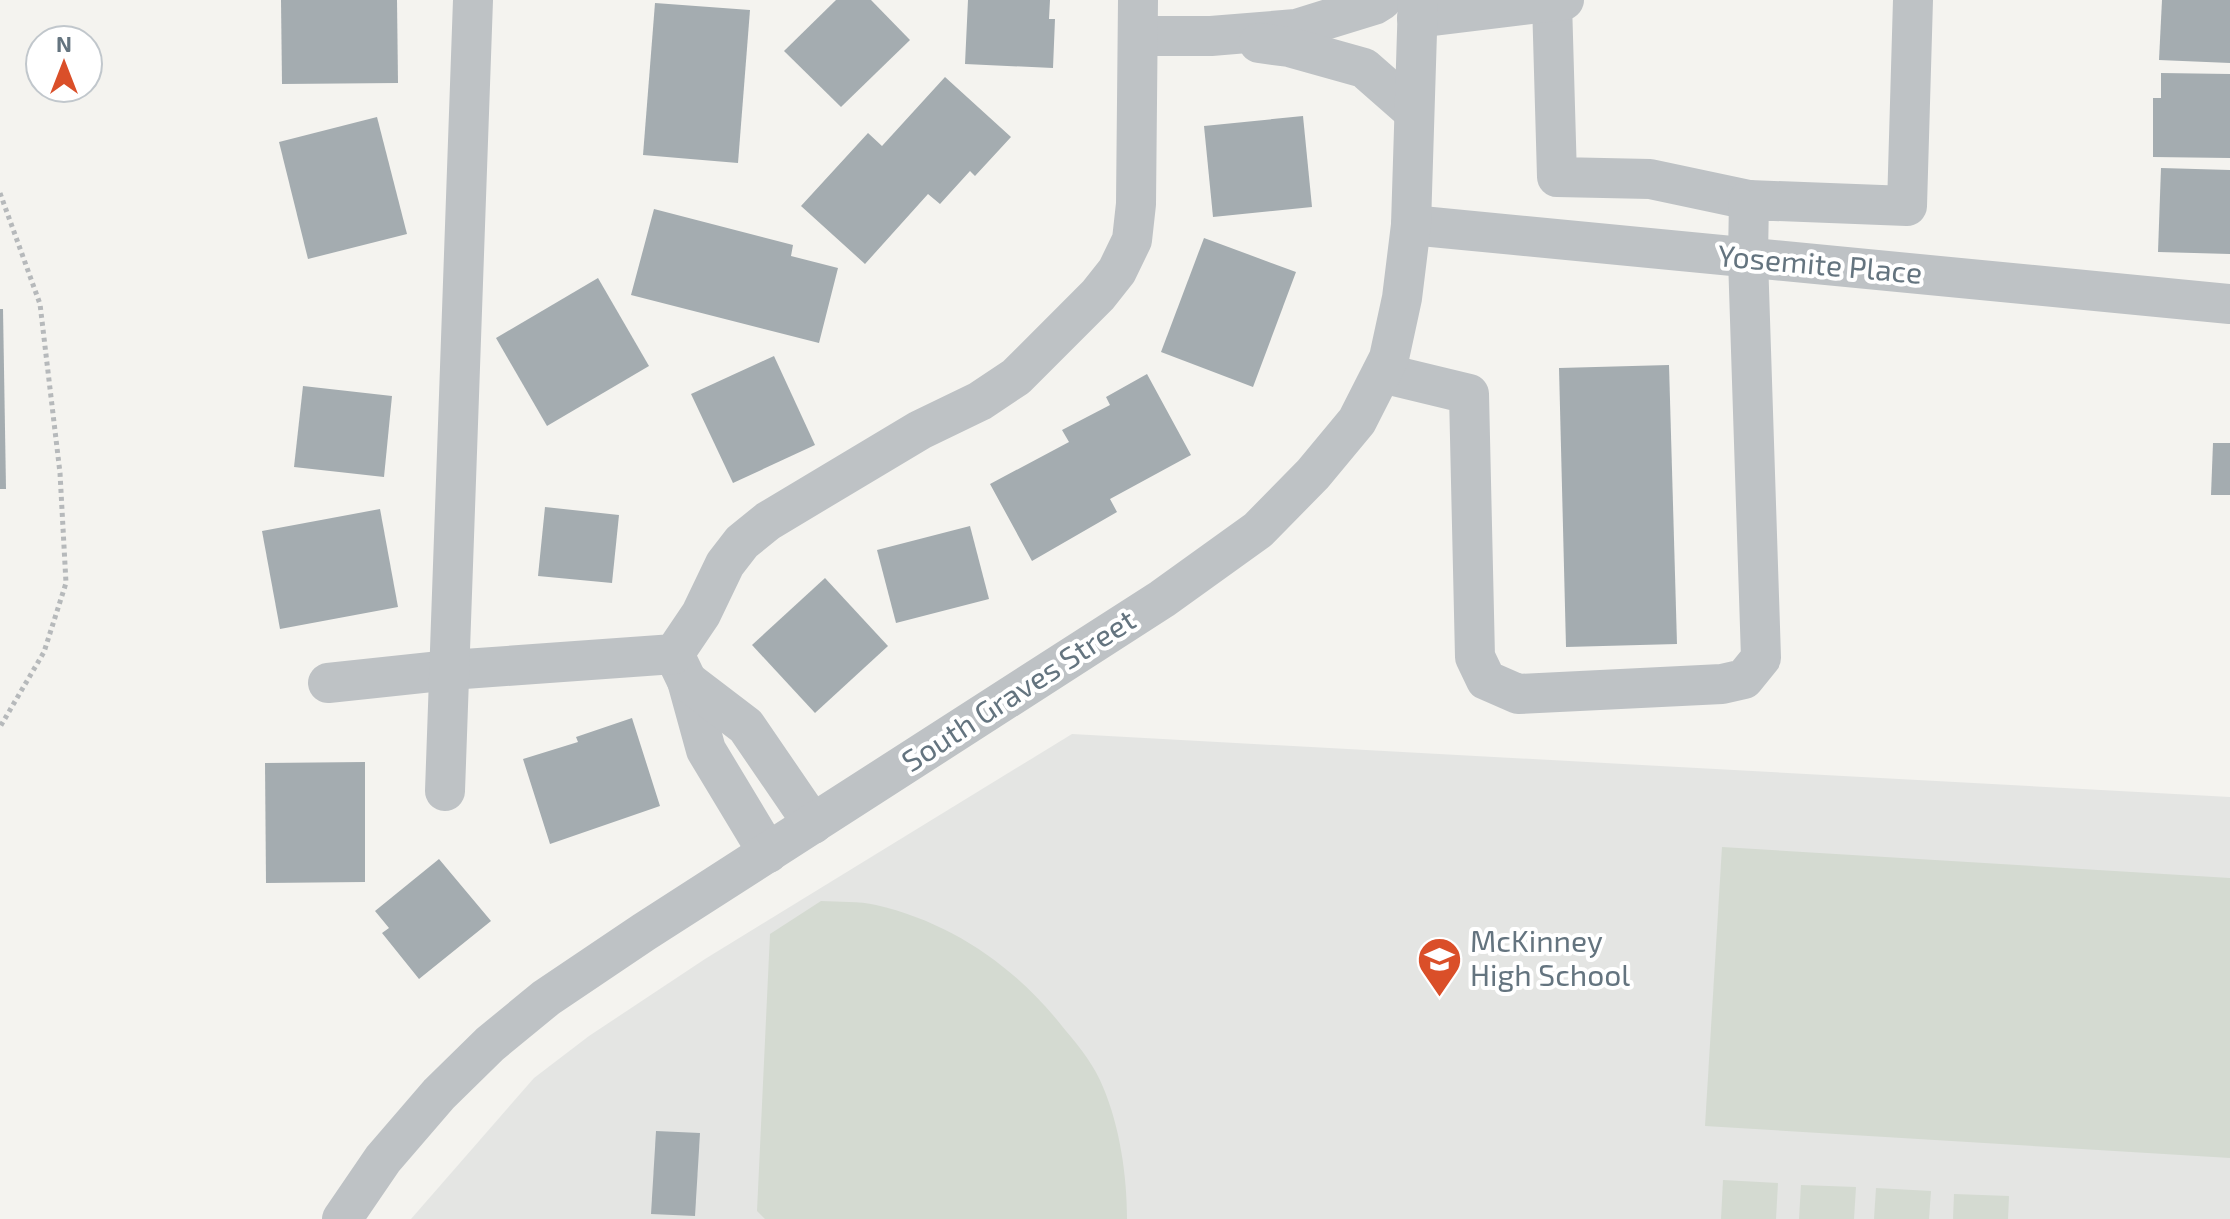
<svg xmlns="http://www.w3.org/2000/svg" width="2230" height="1219" font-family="'Exo 2',sans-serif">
  <rect width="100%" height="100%" fill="#f4f3ef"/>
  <path fill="#e4e5e3" d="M 1072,734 L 2230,797 L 2230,1219 L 411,1219 L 534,1078 L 589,1036 L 705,959 Z"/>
  <g fill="#d4dad1">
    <path d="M 1722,847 L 2230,878 L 2230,1158 L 1705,1126 Z"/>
    <path d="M 821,901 C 839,902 859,901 876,905 C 954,923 1018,969 1066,1031 C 1080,1047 1095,1067 1103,1087 C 1120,1127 1127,1176 1127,1219 L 765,1219 L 757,1211 L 770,934 Z"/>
    <path d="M 1723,1180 L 1778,1183 L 1776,1219 L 1721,1219 Z"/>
    <path d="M 1801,1185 L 1856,1187 L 1854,1219 L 1799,1219 Z"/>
    <path d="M 1876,1188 L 1931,1191 L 1929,1219 L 1874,1219 Z"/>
    <path d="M 1954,1194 L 2009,1196 L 2008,1219 L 1953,1219 Z"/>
  </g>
  <g fill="#a4acb0">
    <path d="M 281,0 L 397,0 L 398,83 L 282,84 Z"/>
    <path d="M 836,0 L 871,0 L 910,40 L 841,107 L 784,51 Z"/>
    <path d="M 968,0 L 1050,0 L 1049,19 L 1055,19 L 1053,68 L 965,64 Z"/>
    <path d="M 2162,0 L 2230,0 L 2230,63 L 2159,60 Z"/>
    <path d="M 655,3 L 750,10 L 738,163 L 643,155 Z"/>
    <path d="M 2161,73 L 2230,74 L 2230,158 L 2153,157 L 2153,98 L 2161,98 Z"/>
    <path d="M 945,77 L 1011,137 L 975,176 L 970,171 L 940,204 L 928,194 L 865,264 L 801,206 L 868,133 L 882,146 Z"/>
    <path d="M 1303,116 L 1312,207 L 1213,217 L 1204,126 Z"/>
    <path d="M 377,117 L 407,234 L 308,259 L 279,142 Z"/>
    <path d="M 2161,168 L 2230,170 L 2230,254 L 2158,252 Z"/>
    <path d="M 654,209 L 793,245 L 791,256 L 838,268 L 819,343 L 631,295 Z"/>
    <path d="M 1204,238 L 1296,272 L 1253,387 L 1161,352 Z"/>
    <path d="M 598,278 L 649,366 L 547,426 L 496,338 Z"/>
    <path d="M 0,309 L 3,309 L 6,489 L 0,489 Z"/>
    <path d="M 774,356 L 815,445 L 733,483 L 691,394 Z"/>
    <path d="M 1669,365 L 1677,644 L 1566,647 L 1559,368 Z"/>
    <path d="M 1147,374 L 1191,455 L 1110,499 L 1117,512 L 1032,561 L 990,484 L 1069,442 L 1062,430 L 1110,405 L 1106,397 Z"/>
    <path d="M 303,386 L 392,396 L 384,477 L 294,467 Z"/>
    <path d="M 2213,443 L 2230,443 L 2230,495 L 2211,495 Z"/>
    <path d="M 545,507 L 619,515 L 612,583 L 538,576 Z"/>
    <path d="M 380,509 L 398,607 L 280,629 L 262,531 Z"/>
    <path d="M 970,526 L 989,599 L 896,623 L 877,550 Z"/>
    <path d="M 825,578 L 888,646 L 815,713 L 752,645 Z"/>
    <path d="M 632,718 L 660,806 L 550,844 L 523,759 L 578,742 L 576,737 Z"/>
    <path d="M 365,762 L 365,882 L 266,883 L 265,763 Z"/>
    <path d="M 439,859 L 491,921 L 419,979 L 382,933 L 389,928 L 375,911 Z"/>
    <path d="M 656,1131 L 700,1133 L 695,1216 L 651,1214 Z"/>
  </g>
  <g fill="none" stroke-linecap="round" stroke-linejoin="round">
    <path stroke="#b6b9bb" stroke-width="5" stroke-dasharray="4 4" stroke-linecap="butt" d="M 0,193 L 40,304 L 60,473 L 66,583 L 44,652 L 0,727"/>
    <g stroke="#bec2c5" stroke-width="40">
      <path d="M 1552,2 L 1557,177 L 1650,179 L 1749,200"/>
      <path d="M 1417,18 L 1564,0"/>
      <path d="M 1138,36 L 1211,36 L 1296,29 L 1374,5 L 1382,0"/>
      <path d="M 1259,43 L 1289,47 L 1364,68 L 1413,111"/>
      <path d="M 1411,225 L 2230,304"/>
      <path d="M 1382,373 L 1469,394 L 1475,657 L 1486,680 L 1518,694 L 1722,684 L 1744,679 L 1761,658 L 1748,258 L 1749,200 L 1907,206 L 1913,0"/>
      <path d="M 674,654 L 687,681 L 706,750 L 768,853"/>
      <path d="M 687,681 L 746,726 L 813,824"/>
      <path d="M 328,683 L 450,670 L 674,654 L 701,614 L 725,564 L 742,542 L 768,521 L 920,430 L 980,401 L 1016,377 L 1098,295 L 1117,271 L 1132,240 L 1136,204 L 1138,0"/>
      <path d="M 445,791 L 473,0"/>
      <path d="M 342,1219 L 383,1159 L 439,1094 L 490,1044 L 546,998 L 644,932 L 1162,599 L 1258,530 L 1313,474 L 1357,421 L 1389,358 L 1402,298 L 1411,225 L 1418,0"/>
    </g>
  </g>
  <defs>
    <symbol id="school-pin" viewBox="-11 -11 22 30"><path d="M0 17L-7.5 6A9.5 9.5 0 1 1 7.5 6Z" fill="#da4f29" stroke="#fff"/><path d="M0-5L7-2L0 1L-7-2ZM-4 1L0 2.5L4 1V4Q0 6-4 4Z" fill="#fff"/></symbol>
  </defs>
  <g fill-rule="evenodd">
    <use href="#school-pin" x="1414" y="934" width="51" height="69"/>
  </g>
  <g text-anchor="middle" stroke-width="8" stroke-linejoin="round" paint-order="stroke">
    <g font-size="30" fill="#64747f" stroke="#fff">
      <text transform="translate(1820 265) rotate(5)" y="10">Yosemite Place</text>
      <text transform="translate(1019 691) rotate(-33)" y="10">South Graves Street</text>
    </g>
    <g font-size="30" fill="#64747f" stroke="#fff" text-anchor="start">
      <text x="1470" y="952">McKinney<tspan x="1470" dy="34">High School</tspan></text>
    </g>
  </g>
  <g transform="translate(64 64)"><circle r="38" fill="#ffffff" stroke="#c1c7cc" stroke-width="2"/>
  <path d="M0-6L14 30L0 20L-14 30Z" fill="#da4f29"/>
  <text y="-12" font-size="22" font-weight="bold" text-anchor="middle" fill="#64747f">N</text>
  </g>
</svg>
